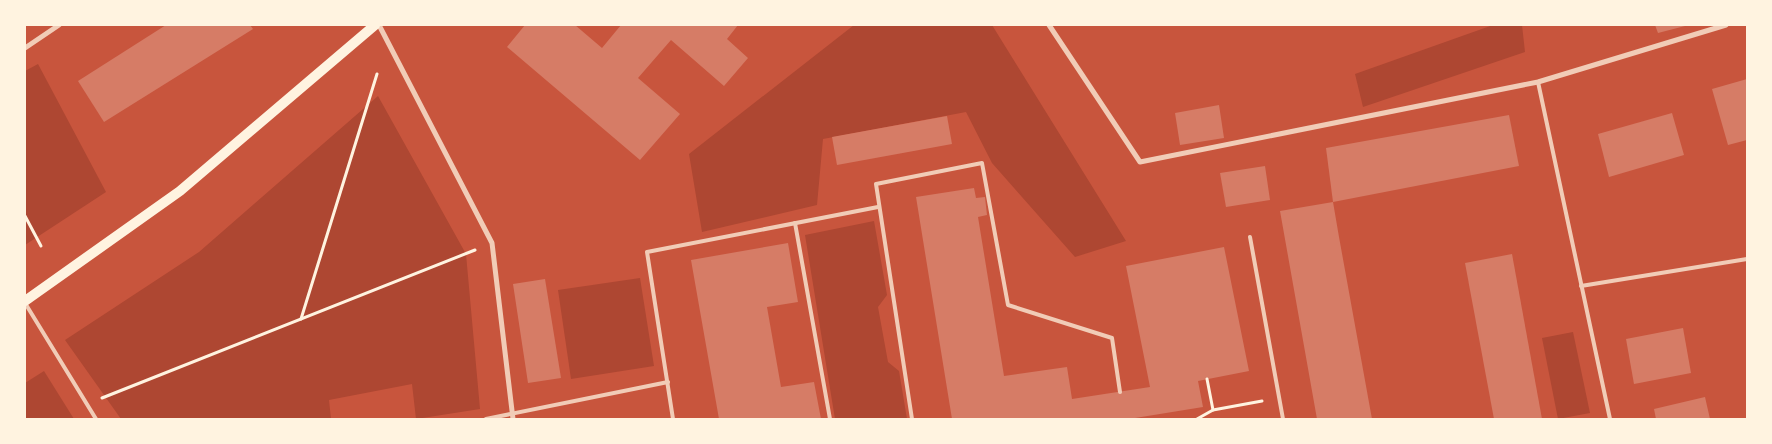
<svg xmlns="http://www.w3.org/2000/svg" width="1772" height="444" font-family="Helvetica,sans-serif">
  <rect width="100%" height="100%" fill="#c8553d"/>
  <g fill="#ae4732">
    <path d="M 854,25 L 992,25 L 1126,241 L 1075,257 L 992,163 L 966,112 L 823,139 L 817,205 L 702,232 L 689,154 Z"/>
    <path d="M 1493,25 L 1522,25 L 1525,52 L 1363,107 L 1355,74 Z"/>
    <path d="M 38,64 L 106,192 L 25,245 L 25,71 Z"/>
    <path d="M 378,96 L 466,254 L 480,409 L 416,419 L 412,384 L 329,400 L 331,419 L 121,419 L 65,340 L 199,252 Z"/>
    <path d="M 874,221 L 887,295 L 878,307 L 888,362 L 899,371 L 907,419 L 835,419 L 805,235 Z"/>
    <path d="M 640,278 L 654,366 L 571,379 L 558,290 Z"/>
    <path d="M 1573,332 L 1590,413 L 1558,419 L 1542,338 Z"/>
    <path d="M 44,371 L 74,419 L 25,419 L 25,383 Z"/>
  </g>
  <g fill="#d67c66">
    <path d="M 166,25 L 250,25 L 253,29 L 104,122 L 78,81 Z"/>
    <path d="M 525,25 L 575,25 L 602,48 L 621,25 L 738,25 L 727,39 L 748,58 L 724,86 L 671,40 L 638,78 L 680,114 L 640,160 L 507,47 Z"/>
    <path d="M 1655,25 L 1685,25 L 1685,26 L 1658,33 Z"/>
    <path d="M 1747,79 L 1747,140 L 1728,145 L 1712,89 Z"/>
    <path d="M 1219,105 L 1224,138 L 1180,145 L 1175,113 Z"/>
    <path d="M 1672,113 L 1684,155 L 1609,177 L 1598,134 Z"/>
    <path d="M 1509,115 L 1519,166 L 1333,202 L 1326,148 Z"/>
    <path d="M 947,116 L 952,144 L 837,165 L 832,137 Z"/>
    <path d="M 1265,166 L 1270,200 L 1226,207 L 1220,173 Z"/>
    <path d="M 974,188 L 976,198 L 985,197 L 987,215 L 978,217 L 1004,376 L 1067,367 L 1072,399 L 1150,387 L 1126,266 L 1224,247 L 1249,371 L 1198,381 L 1203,407 L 1129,419 L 952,419 L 916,197 Z"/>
    <path d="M 1333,202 L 1339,237 L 1372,419 L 1317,419 L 1280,211 Z"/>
    <path d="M 788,243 L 798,302 L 767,307 L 781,387 L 814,382 L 821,419 L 719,419 L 691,260 Z"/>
    <path d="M 1512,254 L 1542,419 L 1494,419 L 1465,263 Z"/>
    <path d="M 545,279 L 561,378 L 528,383 L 513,284 Z"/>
    <path d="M 1683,328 L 1691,373 L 1634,384 L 1626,339 Z"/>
    <path d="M 1705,397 L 1710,419 L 1656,419 L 1654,409 Z"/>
  </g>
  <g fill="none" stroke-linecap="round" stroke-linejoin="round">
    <g stroke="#fff3e0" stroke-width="3">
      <path d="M 25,216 L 41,246"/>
      <path d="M 301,319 L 377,74"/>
      <path d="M 1207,379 L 1213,410 L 1262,401"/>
      <path d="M 102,398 L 475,250"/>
      <path d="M 1197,419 L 1213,410"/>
    </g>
    <g stroke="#f1ccb7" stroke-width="4">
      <path d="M 1538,82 L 1610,419"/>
      <path d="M 795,223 L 830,419"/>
      <path d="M 1250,237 L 1283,419"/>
      <path d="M 1581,286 L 1747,259"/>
      <path d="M 25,303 L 96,419"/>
      <path d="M 486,419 L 668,382"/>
      <path d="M 673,419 L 647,252 L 878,207"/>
      <path d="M 912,419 L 876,184 L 982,163 L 1008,305 L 1112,338 L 1120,392"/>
    </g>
    <g stroke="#f1ccb7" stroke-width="5">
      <path d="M 379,25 L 492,243 L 513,419"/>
      <path d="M 1049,25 L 1140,162 L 1538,82 L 1726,25"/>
      <path d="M 25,48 L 59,25"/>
    </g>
    <path stroke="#fff3e0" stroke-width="10" d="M 25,301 L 180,191 L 375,25"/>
  </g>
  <rect width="1772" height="444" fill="none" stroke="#fff3e0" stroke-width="52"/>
</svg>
